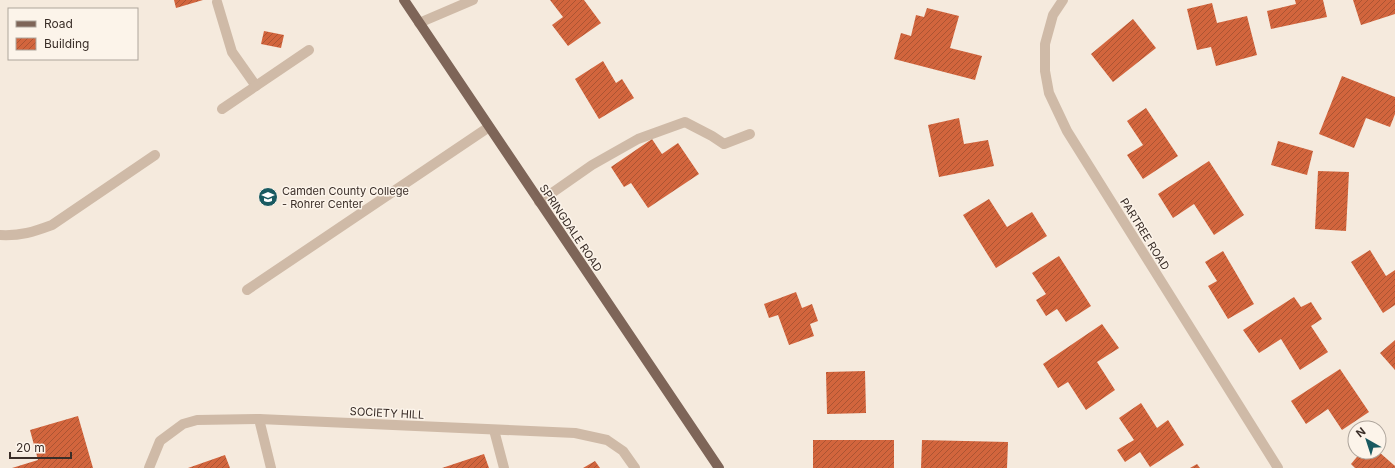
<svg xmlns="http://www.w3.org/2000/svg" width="1395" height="468" font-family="Inter,sans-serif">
  <defs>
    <pattern id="building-hatch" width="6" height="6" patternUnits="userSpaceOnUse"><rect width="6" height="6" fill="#d2653d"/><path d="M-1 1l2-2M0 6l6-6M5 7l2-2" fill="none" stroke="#ab5433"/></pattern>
  </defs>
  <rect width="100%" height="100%" fill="#f5eadd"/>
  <g fill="url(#building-hatch)">
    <path d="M 174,0 L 203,0 L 176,8 Z"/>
    <path d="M 550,0 L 584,0 L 601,23 L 568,46 L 552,25 L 563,17 Z"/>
    <path d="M 1295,0 L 1323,0 L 1327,17 L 1271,29 L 1267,11 L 1296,4 Z"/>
    <path d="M 1353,0 L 1395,0 L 1395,14 L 1361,25 Z"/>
    <path d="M 1212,3 L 1217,23 L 1247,16 L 1257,55 L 1216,66 L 1211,47 L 1197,50 L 1187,9 Z"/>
    <path d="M 927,8 L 959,16 L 950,48 L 982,56 L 975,80 L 894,59 L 901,33 L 911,36 L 916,15 L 924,17 Z"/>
    <path d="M 1133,19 L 1156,48 L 1113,82 L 1091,54 Z"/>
    <path d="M 264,31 L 284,35 L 281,48 L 261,44 Z"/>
    <path d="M 603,61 L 616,83 L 622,79 L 634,98 L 599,119 L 575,79 Z"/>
    <path d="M 1342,76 L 1395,97 L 1395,114 L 1390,127 L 1366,118 L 1354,148 L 1319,134 Z"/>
    <path d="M 1146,108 L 1178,156 L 1143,179 L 1127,155 L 1143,145 L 1127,121 Z"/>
    <path d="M 959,118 L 964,144 L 988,140 L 994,166 L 939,177 L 928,125 Z"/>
    <path d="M 652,139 L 662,154 L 678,143 L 699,174 L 648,208 L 631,183 L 624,187 L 611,167 Z"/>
    <path d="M 1278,141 L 1313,151 L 1307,175 L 1271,165 Z"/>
    <path d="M 1209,161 L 1244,215 L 1214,235 L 1194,204 L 1173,218 L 1158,194 Z"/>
    <path d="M 1318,171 L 1349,172 L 1346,231 L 1315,229 Z"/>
    <path d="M 989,199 L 1007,227 L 1032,212 L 1047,236 L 996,268 L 963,215 Z"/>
    <path d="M 1370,250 L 1386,276 L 1395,270 L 1395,305 L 1383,313 L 1351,262 Z"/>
    <path d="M 1223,251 L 1254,304 L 1228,319 L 1208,286 L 1217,281 L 1205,262 Z"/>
    <path d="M 1059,256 L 1091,306 L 1066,322 L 1057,309 L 1046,316 L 1036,300 L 1046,294 L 1032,273 Z"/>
    <path d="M 796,292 L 802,308 L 812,304 L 818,321 L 810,324 L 814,336 L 789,345 L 778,315 L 769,318 L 764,304 Z"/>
    <path d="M 1294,297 L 1301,307 L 1311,302 L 1322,319 L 1311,326 L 1328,352 L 1300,370 L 1281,339 L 1259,353 L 1243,330 Z"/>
    <path d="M 1102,324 L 1119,348 L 1097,362 L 1115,390 L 1086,410 L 1068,382 L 1058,388 L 1043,364 Z"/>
    <path d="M 1395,340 L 1395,370 L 1380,353 Z"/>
    <path d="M 1340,369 L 1369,412 L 1342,430 L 1328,409 L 1306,424 L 1291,401 Z"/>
    <path d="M 865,371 L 866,413 L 827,414 L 826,372 Z"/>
    <path d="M 1141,403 L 1157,428 L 1168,420 L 1184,445 L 1150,467 L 1140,452 L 1125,462 L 1117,450 L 1134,440 L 1119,418 Z"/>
    <path d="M 78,416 L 93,468 L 12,468 L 38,460 L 30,430 Z"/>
    <rect x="813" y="440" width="81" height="28"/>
    <path d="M 922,440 L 1008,442 L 1007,468 L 921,468 Z"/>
    <path d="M 1361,452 L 1379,452 L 1395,466 L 1395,468 L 1355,468 L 1351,464 Z"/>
    <path d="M 484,454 L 489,468 L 442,468 Z"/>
    <path d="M 225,455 L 230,468 L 188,468 Z"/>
    <path d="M 595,461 L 600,468 L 583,468 Z"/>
    <path d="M 1197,464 L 1200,468 L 1190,468 Z"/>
  </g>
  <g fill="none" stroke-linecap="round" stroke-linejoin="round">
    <g stroke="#cfbaa7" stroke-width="10">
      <path d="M 1063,0 L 1053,15 L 1045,44 L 1045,71 L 1049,93 L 1067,131 L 1278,468"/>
      <path d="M 217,2 L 232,52 L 256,86"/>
      <path d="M 419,23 L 473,0"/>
      <path d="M 222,109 L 309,50"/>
      <path d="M 539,202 L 592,165 L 638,139 L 685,122 L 712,136 L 724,144 L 750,134"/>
      <path d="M 0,235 C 21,236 33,232 52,225 L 155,155"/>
      <path d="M 247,290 L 489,127"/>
      <path d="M 259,419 L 271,468"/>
      <path d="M 494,430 L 504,468"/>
      <path d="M 149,468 L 160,441 L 183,424 L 197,420 L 259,419 L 575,433 L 607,440 L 623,451 L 635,468"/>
    </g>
    <path stroke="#7e6558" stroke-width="10" d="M 404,0 L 719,468"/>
  </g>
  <defs>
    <symbol id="university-disc" viewBox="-11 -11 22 22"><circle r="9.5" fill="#195a61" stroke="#fcf4ea"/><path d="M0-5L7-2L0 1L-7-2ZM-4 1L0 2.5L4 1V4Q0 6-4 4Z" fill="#fff"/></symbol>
  </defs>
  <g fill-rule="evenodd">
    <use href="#university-disc" x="257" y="186" width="22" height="22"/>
  </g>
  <g text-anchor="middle" stroke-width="3" stroke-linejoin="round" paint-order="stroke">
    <g font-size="11" fill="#3a2e28" stroke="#fcf4ea" text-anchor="start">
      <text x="282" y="195">Camden County College<tspan x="282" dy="13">- Rohrer Center</tspan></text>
    </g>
    <g font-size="11" fill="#3a2e28" stroke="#fcf4ea">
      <text transform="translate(571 228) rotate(56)" y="4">SPRINGDALE ROAD</text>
      <text transform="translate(1145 234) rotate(58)" y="4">PARTREE ROAD</text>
      <text transform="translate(387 413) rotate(3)" y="4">SOCIETY HILL</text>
    </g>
  </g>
  <rect x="8" y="8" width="130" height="52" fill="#fcf4ea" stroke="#aea59c"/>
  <rect x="16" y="21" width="20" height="6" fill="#7e6558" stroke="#aea59c"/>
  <text x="44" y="28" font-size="12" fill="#3a2e28">Road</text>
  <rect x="16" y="38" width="20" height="12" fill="url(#building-hatch)" stroke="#aea59c"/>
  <text x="44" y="48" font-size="12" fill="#3a2e28">Building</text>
  <g transform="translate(1367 440) rotate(321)"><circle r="19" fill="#fcf4ea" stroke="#aea59c"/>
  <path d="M0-3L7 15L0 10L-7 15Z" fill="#195a61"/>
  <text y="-6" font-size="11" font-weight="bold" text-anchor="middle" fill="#3a2e28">N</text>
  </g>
  <path d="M10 452v6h61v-6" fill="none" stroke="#3a2e28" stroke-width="2"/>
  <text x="16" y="452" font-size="12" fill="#3a2e28" stroke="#fcf4ea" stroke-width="3" paint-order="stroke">20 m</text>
</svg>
